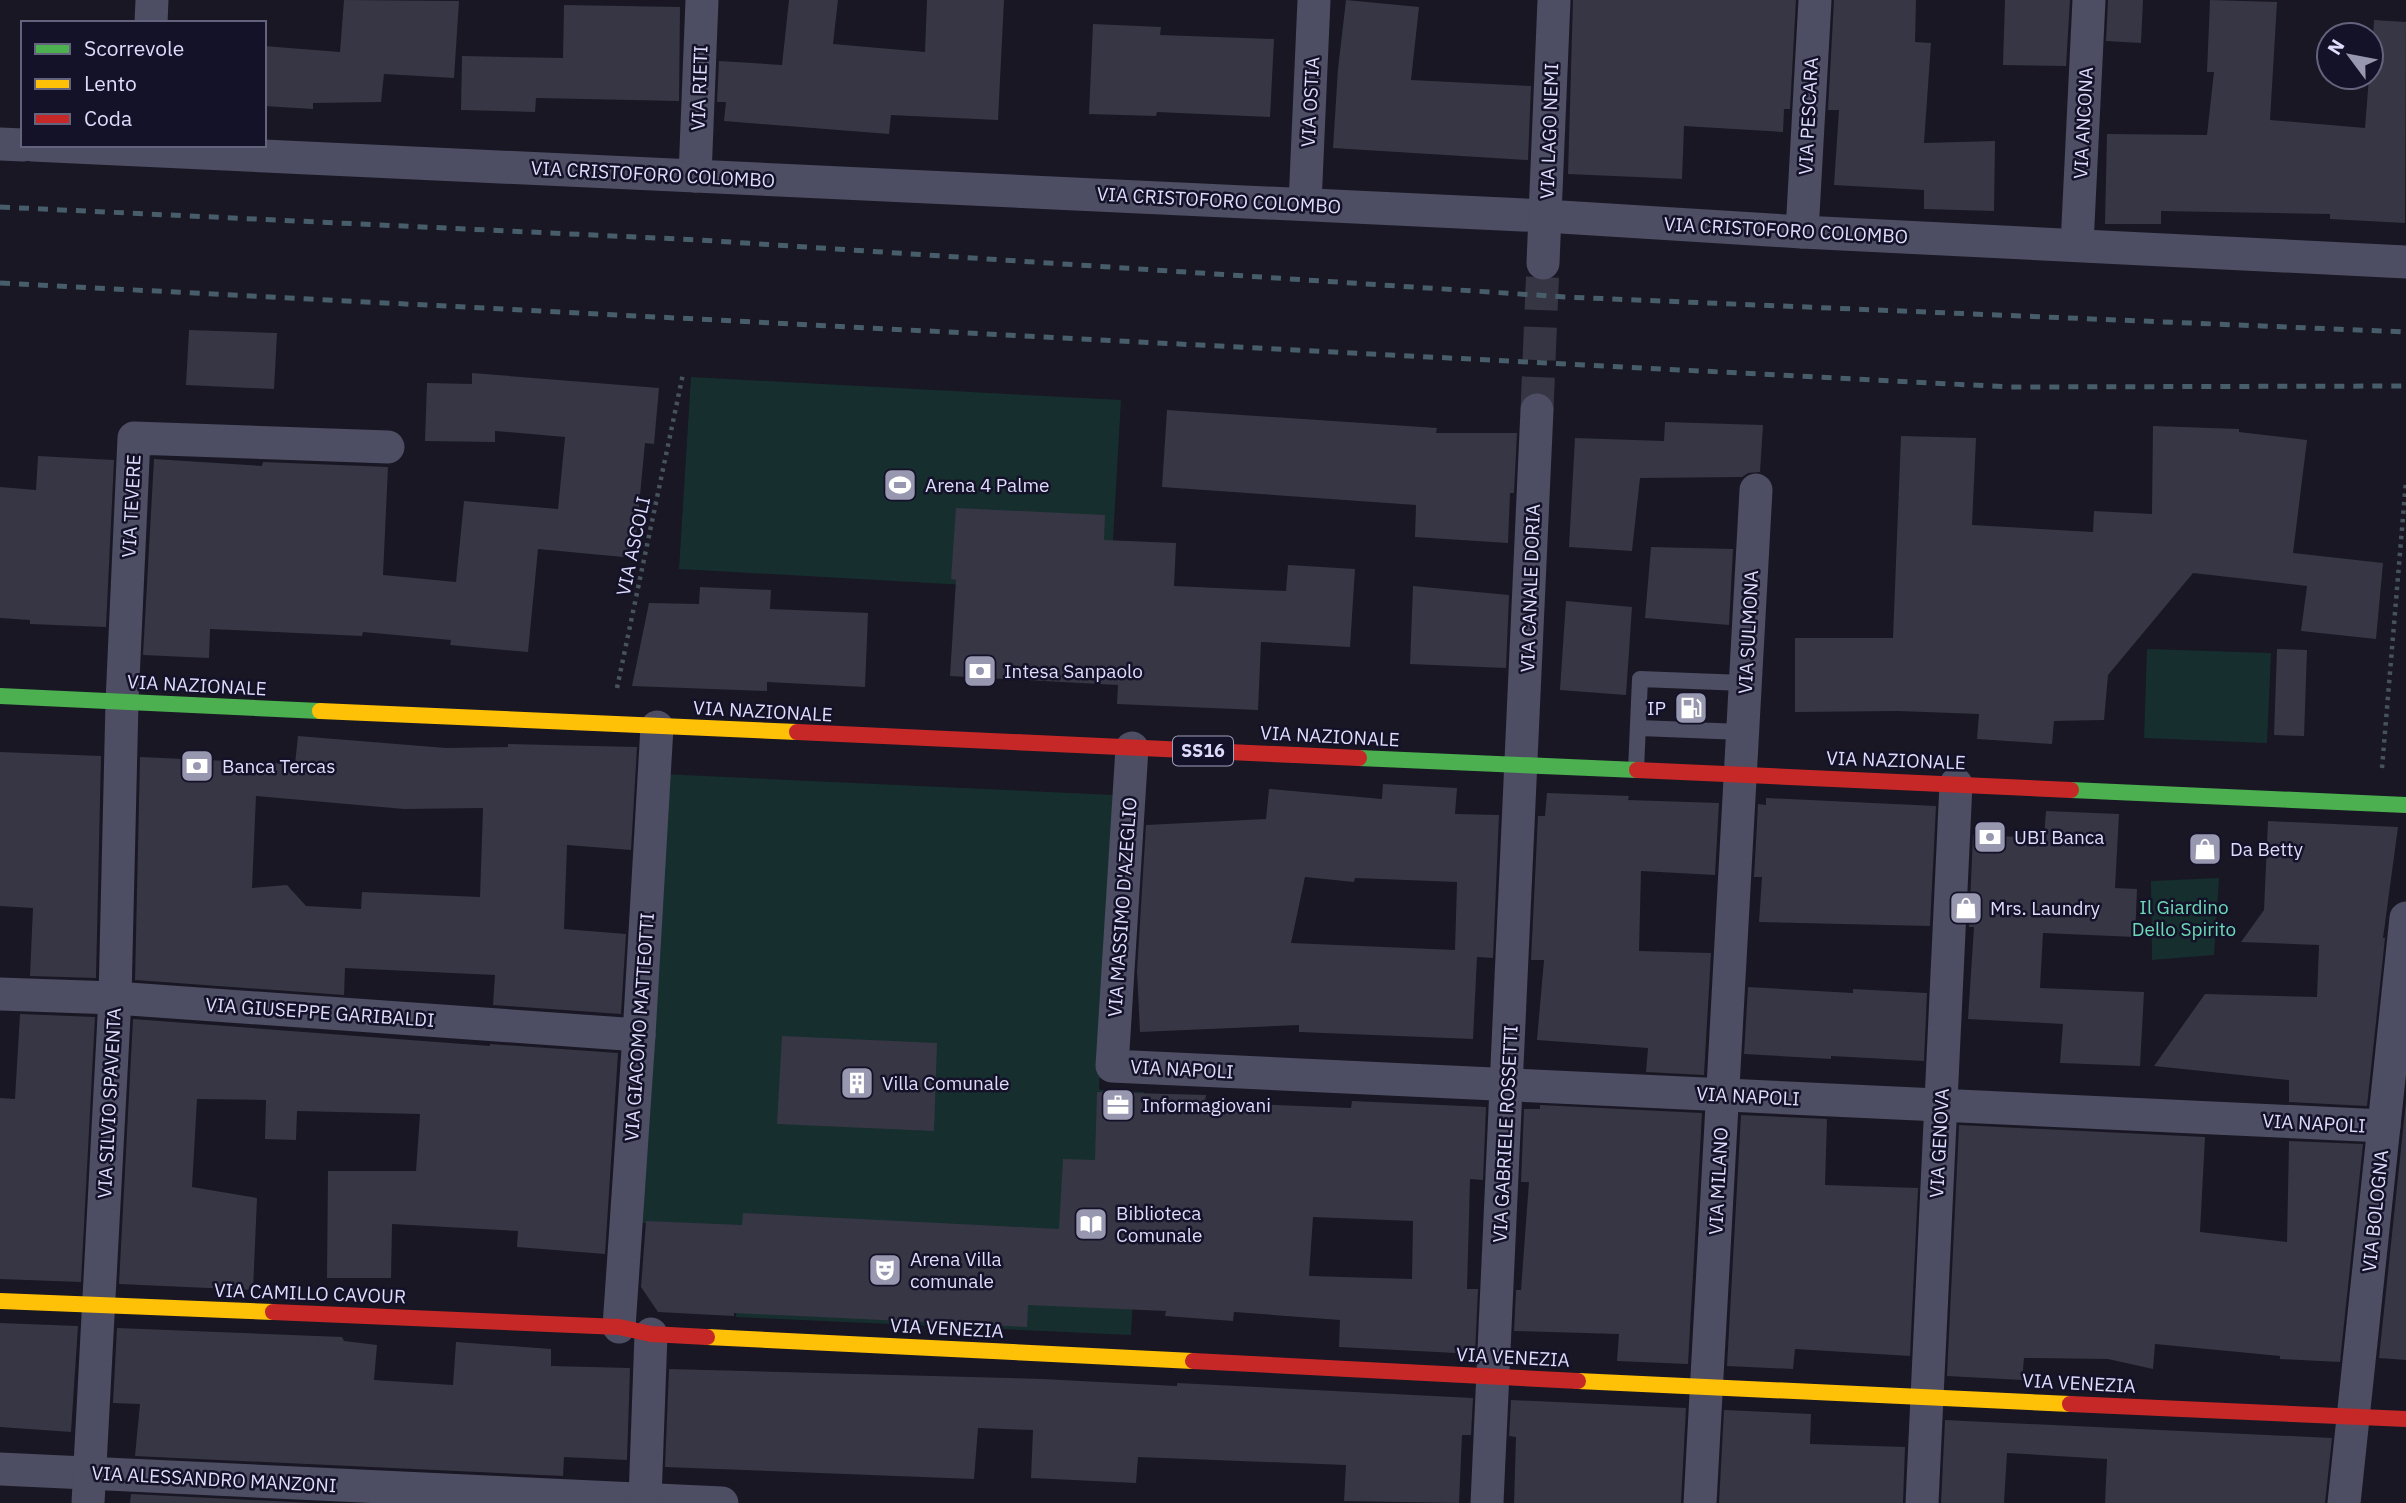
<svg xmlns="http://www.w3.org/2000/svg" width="2406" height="1503" font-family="'IBM Plex Sans',sans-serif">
  <rect width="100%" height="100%" fill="#181723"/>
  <g fill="#162e2d">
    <path d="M 691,377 L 1121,400 L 1110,593 L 679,569 Z"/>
    <path d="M 2147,649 L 2271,653 L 2267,743 L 2144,738 Z"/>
    <path d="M 662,774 L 1113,795 L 1099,1088 L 1100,1090 L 1144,1092 L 1131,1335 L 736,1317 L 740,1227 L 640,1223 Z"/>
    <path d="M 2219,878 L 2214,955 L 2152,960 L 2151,881 Z"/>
  </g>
  <g fill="#373644" fill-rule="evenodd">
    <path d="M 344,0 L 459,1 L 454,78 L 384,74 L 381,102 L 313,103 L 313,109 L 264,106 L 264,46 L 340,52 Z"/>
    <path d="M 789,0 L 838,0 L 833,44 L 925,52 L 927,0 L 1004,0 L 998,120 L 891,115 L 889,134 L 724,121 L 726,102 L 717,102 L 719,61 L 782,65 Z"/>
    <path d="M 1346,0 L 1419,7 L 1411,80 L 1531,86 L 1528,160 L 1333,148 L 1338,69 Z"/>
    <path d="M 1573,0 L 1796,0 L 1790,109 L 1784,109 L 1783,132 L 1684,126 L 1682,179 L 1568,174 Z"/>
    <path d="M 1834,0 L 1916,0 L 1915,42 L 1931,43 L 1924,143 L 1995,141 L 1994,211 L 1924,209 L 1924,190 L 1834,185 L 1839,110 L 1828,110 Z"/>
    <path d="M 2005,0 L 2070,0 L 2066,66 L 2003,65 Z"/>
    <path d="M 2108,0 L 2143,0 L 2141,43 L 2106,41 Z"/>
    <path d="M 2210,0 L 2277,2 L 2270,120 L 2365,128 L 2369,77 L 2371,77 L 2374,20 L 2406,22 L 2405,223 L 2330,219 L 2330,214 L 2161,211 L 2161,224 L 2105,224 L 2107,134 L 2207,135 L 2214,72 L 2207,72 Z"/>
    <path d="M 564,5 L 680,7 L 679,101 L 536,98 L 535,112 L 461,110 L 462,56 L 563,58 Z"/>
    <path d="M 1093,24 L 1161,27 L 1160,35 L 1274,39 L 1270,117 L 1157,112 L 1156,116 L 1089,114 Z"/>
    <path d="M 189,330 L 277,333 L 274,389 L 186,385 Z"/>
    <path d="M 472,373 L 659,388 L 654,444 L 645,443 L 634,558 L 538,549 L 528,652 L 450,645 L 451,640 L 363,632 L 362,636 L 210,629 L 209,658 L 143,655 L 154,459 L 262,466 L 263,462 L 388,467 L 383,575 L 456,582 L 464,501 L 558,509 L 565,437 L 495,431 L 495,442 L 425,441 L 427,383 L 472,384 Z"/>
    <path d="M 1167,410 L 1437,428 L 1436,433 L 1517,433 L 1514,493 L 1510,493 L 1508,543 L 1415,537 L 1416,505 L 1162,487 Z"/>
    <path d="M 1665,422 L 1763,425 L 1760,472 L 1748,473 L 1742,477 L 1640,478 L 1632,551 L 1569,547 L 1575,438 L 1664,441 Z"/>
    <path d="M 2153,426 L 2239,429 L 2239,432 L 2307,440 L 2293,553 L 2383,563 L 2376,639 L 2301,631 L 2307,586 L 2193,573 L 2108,675 L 2104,720 L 2054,721 L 2052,744 L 1977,739 L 1979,714 L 1898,711 L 1795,712 L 1795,638 L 1893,638 L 1901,436 L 1976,438 L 1972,525 L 2093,532 L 2094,511 L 2152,514 Z"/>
    <path d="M 38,456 L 114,460 L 106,627 L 30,624 L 30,620 L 0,618 L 0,487 L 36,490 Z"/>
    <path d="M 956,508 L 1105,515 L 1104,540 L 1176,543 L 1174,586 L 1286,591 L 1288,565 L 1355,569 L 1350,647 L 1261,642 L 1258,710 L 1117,704 L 1118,685 L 950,676 L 956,580 L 951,579 Z"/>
    <path d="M 1651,547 L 1733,549 L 1729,625 L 1645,618 Z"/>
    <path d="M 1413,586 L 1509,595 L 1506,668 L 1410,664 Z"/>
    <path d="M 700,587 L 771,590 L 770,609 L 868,613 L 865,687 L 767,682 L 767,691 L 632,686 L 649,603 L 699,604 Z"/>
    <path d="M 1566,601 L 1632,607 L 1626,695 L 1560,690 Z"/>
    <path d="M 2277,649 L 2307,650 L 2304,736 L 2274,735 Z"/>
    <path d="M 298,736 L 446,748 L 508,747 L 508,744 L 637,747 L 631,850 L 567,845 L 564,929 L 626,934 L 621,1014 L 493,1005 L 495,975 L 345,968 L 344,995 L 135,980 L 140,757 L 295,764 ZM 256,796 L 404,809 L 483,808 L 480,897 L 362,892 L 361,909 L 306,906 L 287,885 L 252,888 Z"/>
    <path d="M 0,752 L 101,756 L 96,978 L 30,976 L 33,908 L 0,906 Z"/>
    <path d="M 1383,784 L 1457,788 L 1455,814 L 1499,815 L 1493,958 L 1477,957 L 1473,1039 L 1299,1032 L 1299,1025 L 1140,1032 L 1137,971 L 1146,825 L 1266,819 L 1269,789 L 1382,799 ZM 1305,877 L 1354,882 L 1355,878 L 1457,882 L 1455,950 L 1291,943 Z"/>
    <path d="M 1547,793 L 1629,796 L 1628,800 L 1719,803 L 1715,875 L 1641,871 L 1639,951 L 1711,953 L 1704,1075 L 1646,1072 L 1648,1048 L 1537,1040 L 1544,960 L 1531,960 L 1538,816 L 1545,816 Z"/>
    <path d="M 1766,798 L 1936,806 L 1930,926 L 1759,922 L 1762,877 L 1754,877 L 1758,804 L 1766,805 Z"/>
    <path d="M 2046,811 L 2119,814 L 2115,888 L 2137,889 L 2135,937 L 2043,933 L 2040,988 L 2144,992 L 2140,1066 L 2060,1063 L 2063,1024 L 1968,1019 L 1974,927 L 1969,927 L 1973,835 L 2044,838 Z"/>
    <path d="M 2268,821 L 2398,827 L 2383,938 L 2385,938 L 2367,1106 L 2289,1102 L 2289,1080 L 2154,1066 L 2205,994 L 2317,997 L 2319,945 L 2241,942 L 2264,910 Z"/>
    <path d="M 1748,987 L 1853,993 L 1853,989 L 1927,993 L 1924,1061 L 1831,1056 L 1831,1059 L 1744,1054 Z"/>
    <path d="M 20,1014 L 95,1017 L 81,1282 L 0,1279 L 0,1098 L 15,1099 Z"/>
    <path d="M 133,1019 L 490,1046 L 490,1044 L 618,1053 L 605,1254 L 517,1247 L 518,1231 L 392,1224 L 391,1278 L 327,1278 L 328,1171 L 416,1171 L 420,1114 L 297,1111 L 296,1140 L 265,1139 L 266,1100 L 197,1099 L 192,1187 L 257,1198 L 253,1290 L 119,1284 Z"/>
    <path d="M 782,1036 L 937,1043 L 934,1131 L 777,1124 Z"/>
    <path d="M 1097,1092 L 1206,1095 L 1205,1102 L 1351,1108 L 1352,1101 L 1486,1107 L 1483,1180 L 1470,1179 L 1467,1289 L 1478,1289 L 1475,1354 L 1339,1347 L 1340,1320 L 1234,1312 L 1233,1321 L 1165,1316 L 1166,1311 L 1028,1305 L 1027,1327 L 734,1313 L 734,1316 L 658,1312 L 641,1287 L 646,1221 L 742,1225 L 743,1213 L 1059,1229 L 1063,1159 L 1095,1160 ZM 1313,1217 L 1413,1221 L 1412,1279 L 1309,1276 Z"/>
    <path d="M 2406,1101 L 2406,1360 L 2379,1358 Z"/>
    <path d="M 1540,1105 L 1702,1113 L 1688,1364 L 1617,1361 L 1619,1334 L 1514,1331 L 1516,1290 L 1521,1290 L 1529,1182 L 1521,1182 L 1524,1109 L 1540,1109 Z"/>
    <path d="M 1741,1115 L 1827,1119 L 1825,1185 L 1918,1188 L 1910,1356 L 1795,1349 L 1793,1369 L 1727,1366 Z"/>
    <path d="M 1959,1125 L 2205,1137 L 2200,1232 L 2287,1242 L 2289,1141 L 2363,1144 L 2340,1362 L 2280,1359 L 2280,1356 L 2155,1344 L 2153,1369 L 2108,1359 L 2024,1358 L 2022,1380 L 1947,1376 Z"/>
    <path d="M 0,1323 L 78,1326 L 71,1432 L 0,1427 Z"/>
    <path d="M 117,1328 L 342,1337 L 344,1341 L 377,1345 L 374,1380 L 453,1385 L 456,1342 L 551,1349 L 551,1366 L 630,1368 L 627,1460 L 564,1457 L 563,1476 L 135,1456 L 140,1404 L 113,1403 Z"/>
    <path d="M 669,1369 L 1042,1379 L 1177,1386 L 1177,1383 L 1473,1398 L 1471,1435 L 1462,1435 L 1459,1503 L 1344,1501 L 1346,1465 L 1138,1457 L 1136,1483 L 1031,1478 L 1033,1430 L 978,1428 L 974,1479 L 665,1467 Z"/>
    <path d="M 1511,1400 L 1686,1408 L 1681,1503 L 1514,1503 L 1516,1437 L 1509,1436 Z"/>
    <path d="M 1724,1410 L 1811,1414 L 1810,1444 L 1905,1447 L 1903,1503 L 1719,1503 Z"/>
    <path d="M 1945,1420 L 2332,1438 L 2325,1503 L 2105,1503 L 2107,1459 L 2007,1453 L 2004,1503 L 1941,1503 Z"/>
    <path d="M 131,1494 L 313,1503 L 130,1503 Z"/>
  </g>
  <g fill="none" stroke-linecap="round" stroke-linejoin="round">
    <path stroke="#363544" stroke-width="33" stroke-dasharray="33 17" stroke-linecap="butt" d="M 1537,410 L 1543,263"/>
    <g stroke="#46535e" stroke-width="4.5" stroke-dasharray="3.5 5" stroke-linecap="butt">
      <path d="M 617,688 L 683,374"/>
      <path d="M 2382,768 L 2406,481"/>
    </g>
    <g stroke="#4d4d63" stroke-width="16">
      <path d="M 1639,728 L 1742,732"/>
      <path d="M 1636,770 L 1640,679 L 1744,683"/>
    </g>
    <g stroke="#4d4d63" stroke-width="33">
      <path d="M 151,23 L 152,0"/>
      <path d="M 0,144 L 23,145"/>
      <path d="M 32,145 L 1545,216 L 1802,232 L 2406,262"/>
      <path d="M 695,176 L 702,0"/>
      <path d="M 1305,204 L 1314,0"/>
      <path d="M 1802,232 L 1815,0"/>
      <path d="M 2077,245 L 2089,0"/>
      <path d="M 1543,263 L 1554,0"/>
      <path d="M 1132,748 L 1112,1066 L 2384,1126"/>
      <path d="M 0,994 L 115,998 L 639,1035"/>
      <path d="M 619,1327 L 639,1035 L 657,727"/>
      <path d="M 0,1469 L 722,1503"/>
      <path d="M 645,1499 L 651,1334"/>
      <path d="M 88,1503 L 115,998 L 122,702 L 134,438 L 388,447"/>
      <path d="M 1487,1503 L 1537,410"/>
      <path d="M 1700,1503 L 1756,490"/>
      <path d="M 1922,1503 L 1956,784"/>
      <path d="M 2344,1503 L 2406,918"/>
    </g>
    <g stroke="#4caf50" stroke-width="16">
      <path d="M 0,696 L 320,711"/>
      <path d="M 1359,758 L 1637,770"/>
      <path d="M 2071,790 L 2406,805"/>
    </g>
    <g stroke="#ffc107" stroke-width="16">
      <path d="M 320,711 L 797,732"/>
      <path d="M 0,1301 L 273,1312"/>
      <path d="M 707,1337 L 1193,1361"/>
      <path d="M 1578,1381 L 2070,1404"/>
    </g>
    <g stroke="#c62828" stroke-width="16">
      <path d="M 797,732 L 1359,758"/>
      <path d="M 1637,770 L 2071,790"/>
      <path d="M 273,1312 L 619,1327 L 651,1334 L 707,1337"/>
      <path d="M 1193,1361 L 1578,1381"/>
      <path d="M 2070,1404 L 2406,1419"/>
    </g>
    <g stroke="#475d6a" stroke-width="5" stroke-dasharray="10 9" stroke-linecap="butt">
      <path d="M 0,207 L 699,240 L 1565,297 L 2406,332"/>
      <path d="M 0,283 L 2010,387 L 2406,386"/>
    </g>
  </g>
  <defs>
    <symbol id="stadium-square" viewBox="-11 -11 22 22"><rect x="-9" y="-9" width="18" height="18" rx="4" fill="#9897b0" stroke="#141228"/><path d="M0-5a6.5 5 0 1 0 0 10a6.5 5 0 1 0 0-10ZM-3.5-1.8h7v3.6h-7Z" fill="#fff"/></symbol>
    <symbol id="bank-square" viewBox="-11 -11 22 22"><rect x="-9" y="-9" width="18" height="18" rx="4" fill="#9897b0" stroke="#141228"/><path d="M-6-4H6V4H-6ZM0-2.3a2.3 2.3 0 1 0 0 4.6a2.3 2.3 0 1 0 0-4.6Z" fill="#fff"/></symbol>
    <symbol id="fuel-square" viewBox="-11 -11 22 22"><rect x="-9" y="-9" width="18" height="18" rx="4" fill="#9897b0" stroke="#141228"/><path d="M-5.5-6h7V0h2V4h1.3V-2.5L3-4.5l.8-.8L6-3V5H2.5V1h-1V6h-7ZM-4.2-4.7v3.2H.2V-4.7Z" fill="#fff"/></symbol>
    <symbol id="shop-square" viewBox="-11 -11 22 22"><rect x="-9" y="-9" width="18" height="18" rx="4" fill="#9897b0" stroke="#141228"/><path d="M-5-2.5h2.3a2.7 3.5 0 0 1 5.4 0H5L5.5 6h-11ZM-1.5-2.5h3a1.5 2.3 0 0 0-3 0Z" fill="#fff"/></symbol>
    <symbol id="building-square" viewBox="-11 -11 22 22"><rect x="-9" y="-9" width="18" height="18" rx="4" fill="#9897b0" stroke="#141228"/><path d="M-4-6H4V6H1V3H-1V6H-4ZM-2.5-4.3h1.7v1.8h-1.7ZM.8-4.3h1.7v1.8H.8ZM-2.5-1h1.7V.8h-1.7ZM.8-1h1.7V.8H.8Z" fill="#fff"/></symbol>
    <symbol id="office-square" viewBox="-11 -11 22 22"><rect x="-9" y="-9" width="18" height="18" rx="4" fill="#9897b0" stroke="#141228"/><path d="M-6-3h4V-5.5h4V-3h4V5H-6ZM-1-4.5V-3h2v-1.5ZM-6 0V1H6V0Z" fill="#fff"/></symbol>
    <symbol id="library-square" viewBox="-11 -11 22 22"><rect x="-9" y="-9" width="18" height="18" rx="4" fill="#9897b0" stroke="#141228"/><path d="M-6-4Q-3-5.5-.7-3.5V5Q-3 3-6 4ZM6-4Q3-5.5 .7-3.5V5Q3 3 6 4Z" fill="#fff"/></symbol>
    <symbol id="theatre-square" viewBox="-11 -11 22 22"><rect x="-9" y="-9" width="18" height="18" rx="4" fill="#9897b0" stroke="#141228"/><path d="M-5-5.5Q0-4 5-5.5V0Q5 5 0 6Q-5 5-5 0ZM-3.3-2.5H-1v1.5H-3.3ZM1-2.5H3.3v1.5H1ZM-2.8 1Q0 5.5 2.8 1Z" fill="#fff"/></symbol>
  </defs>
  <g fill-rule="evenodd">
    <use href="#stadium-square" x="881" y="466" width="38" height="38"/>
    <use href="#bank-square" x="961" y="652" width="38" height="38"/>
    <use href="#fuel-square" x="1672" y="689" width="38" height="38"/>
    <use href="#bank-square" x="178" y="747" width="38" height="38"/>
    <use href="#bank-square" x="1971" y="818" width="38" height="38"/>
    <use href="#shop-square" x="2186" y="830" width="38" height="38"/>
    <use href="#shop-square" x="1947" y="889" width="38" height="38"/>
    <use href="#building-square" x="838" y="1064" width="38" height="38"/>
    <use href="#office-square" x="1099" y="1086" width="38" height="38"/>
    <use href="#library-square" x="1072" y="1205" width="38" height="38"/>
    <use href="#theatre-square" x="866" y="1251" width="38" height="38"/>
  </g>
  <g text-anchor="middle" stroke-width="5" stroke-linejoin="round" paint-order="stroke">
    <rect fill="#141228" stroke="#a19fbc" stroke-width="2" x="1173" y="736.5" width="60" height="29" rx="5"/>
    <g font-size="18" font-weight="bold" fill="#dddcfc">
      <text x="1203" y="757">SS16</text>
    </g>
    <g font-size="19" fill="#dddcfc" stroke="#141228">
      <text transform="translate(699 88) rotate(-88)" y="7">VIA RIETI</text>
      <text transform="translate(1310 102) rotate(-87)" y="7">VIA OSTIA</text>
      <text transform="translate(1808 116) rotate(-87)" y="7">VIA PESCARA</text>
      <text transform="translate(2083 123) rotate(-87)" y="7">VIA ANCONA</text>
      <text transform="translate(1549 131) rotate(-88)" y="7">VIA LAGO NEMI</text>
      <text transform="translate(653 174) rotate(3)" y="7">VIA CRISTOFORO COLOMBO</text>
      <text transform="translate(1219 200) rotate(3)" y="7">VIA CRISTOFORO COLOMBO</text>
      <text transform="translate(1786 230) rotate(3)" y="7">VIA CRISTOFORO COLOMBO</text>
      <text transform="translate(131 506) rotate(-87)" y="7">VIA TEVERE</text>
      <text transform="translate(633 546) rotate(-78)" y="7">VIA ASCOLI</text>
      <text transform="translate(1530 588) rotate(-88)" y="7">VIA CANALE DORIA</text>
      <text transform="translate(1748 632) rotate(-87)" y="7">VIA SULMONA</text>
      <text transform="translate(197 685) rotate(3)" y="7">VIA NAZIONALE</text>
      <text transform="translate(763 711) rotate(3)" y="7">VIA NAZIONALE</text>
      <text transform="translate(1330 736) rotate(3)" y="7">VIA NAZIONALE</text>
      <text transform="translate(1896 760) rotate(2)" y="7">VIA NAZIONALE</text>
      <text transform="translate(1122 907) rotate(-86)" y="7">VIA MASSIMO D'AZEGLIO</text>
      <text transform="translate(320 1012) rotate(4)" y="7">VIA GIUSEPPE GARIBALDI</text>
      <text transform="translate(639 1027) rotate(-86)" y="7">VIA GIACOMO MATTEOTTI</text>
      <text transform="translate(1182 1069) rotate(3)" y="7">VIA NAPOLI</text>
      <text transform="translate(1748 1096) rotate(3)" y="7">VIA NAPOLI</text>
      <text transform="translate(109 1103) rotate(-87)" y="7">VIA SILVIO SPAVENTA</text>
      <text transform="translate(2314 1123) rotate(3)" y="7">VIA NAPOLI</text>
      <text transform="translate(1505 1134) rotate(-87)" y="7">VIA GABRIELE ROSSETTI</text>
      <text transform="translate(1939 1143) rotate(-87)" y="7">VIA GENOVA</text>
      <text transform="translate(1718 1181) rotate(-87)" y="7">VIA MILANO</text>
      <text transform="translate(2375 1211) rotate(-84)" y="7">VIA BOLOGNA</text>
      <text transform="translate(310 1293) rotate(2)" y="7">VIA CAMILLO CAVOUR</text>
      <text transform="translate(947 1328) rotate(3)" y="7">VIA VENEZIA</text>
      <text transform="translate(1513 1357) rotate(3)" y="7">VIA VENEZIA</text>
      <text transform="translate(2079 1383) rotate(3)" y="7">VIA VENEZIA</text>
      <text transform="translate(214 1479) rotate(3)" y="7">VIA ALESSANDRO MANZONI</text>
    </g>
    <g font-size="19" fill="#dddcfc" stroke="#141228" text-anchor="start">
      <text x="925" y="492">Arena 4 Palme</text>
      <text x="1004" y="678">Intesa Sanpaolo</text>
      <text x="1666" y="715" text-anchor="end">IP</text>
      <text x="222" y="773">Banca Tercas</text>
      <text x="2014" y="844">UBI Banca</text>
      <text x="2230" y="856">Da Betty</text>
      <text x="1990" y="915">Mrs. Laundry</text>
      <text x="882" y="1090">Villa Comunale</text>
      <text x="1142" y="1112">Informagiovani</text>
      <text x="1116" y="1220">Biblioteca<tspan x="1116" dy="22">Comunale</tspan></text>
      <text x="910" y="1266">Arena Villa<tspan x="910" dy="22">comunale</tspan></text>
    </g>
    <g font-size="19" fill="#6cd8b5" stroke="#141228">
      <text x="2184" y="914">Il Giardino<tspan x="2184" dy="22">Dello Spirito</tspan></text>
    </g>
  </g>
  <rect x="21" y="21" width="245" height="126" fill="#141228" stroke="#64637d" stroke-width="2"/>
  <rect x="35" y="44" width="35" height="10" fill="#4caf50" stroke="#64637d" stroke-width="2"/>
  <text x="84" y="56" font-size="21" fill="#dddcfc">Scorrevole</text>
  <rect x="35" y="79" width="35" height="10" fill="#ffc107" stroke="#64637d" stroke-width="2"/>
  <text x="84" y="91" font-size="21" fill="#dddcfc">Lento</text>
  <rect x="35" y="114" width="35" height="10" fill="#c62828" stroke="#64637d" stroke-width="2"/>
  <text x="84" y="126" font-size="21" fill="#dddcfc">Coda</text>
  <g transform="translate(2350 56) rotate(302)"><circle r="33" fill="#141228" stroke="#64637d" stroke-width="2"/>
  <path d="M0-5L12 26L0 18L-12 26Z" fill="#9897b0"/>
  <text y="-10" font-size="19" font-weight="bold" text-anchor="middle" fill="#dddcfc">N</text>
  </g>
</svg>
